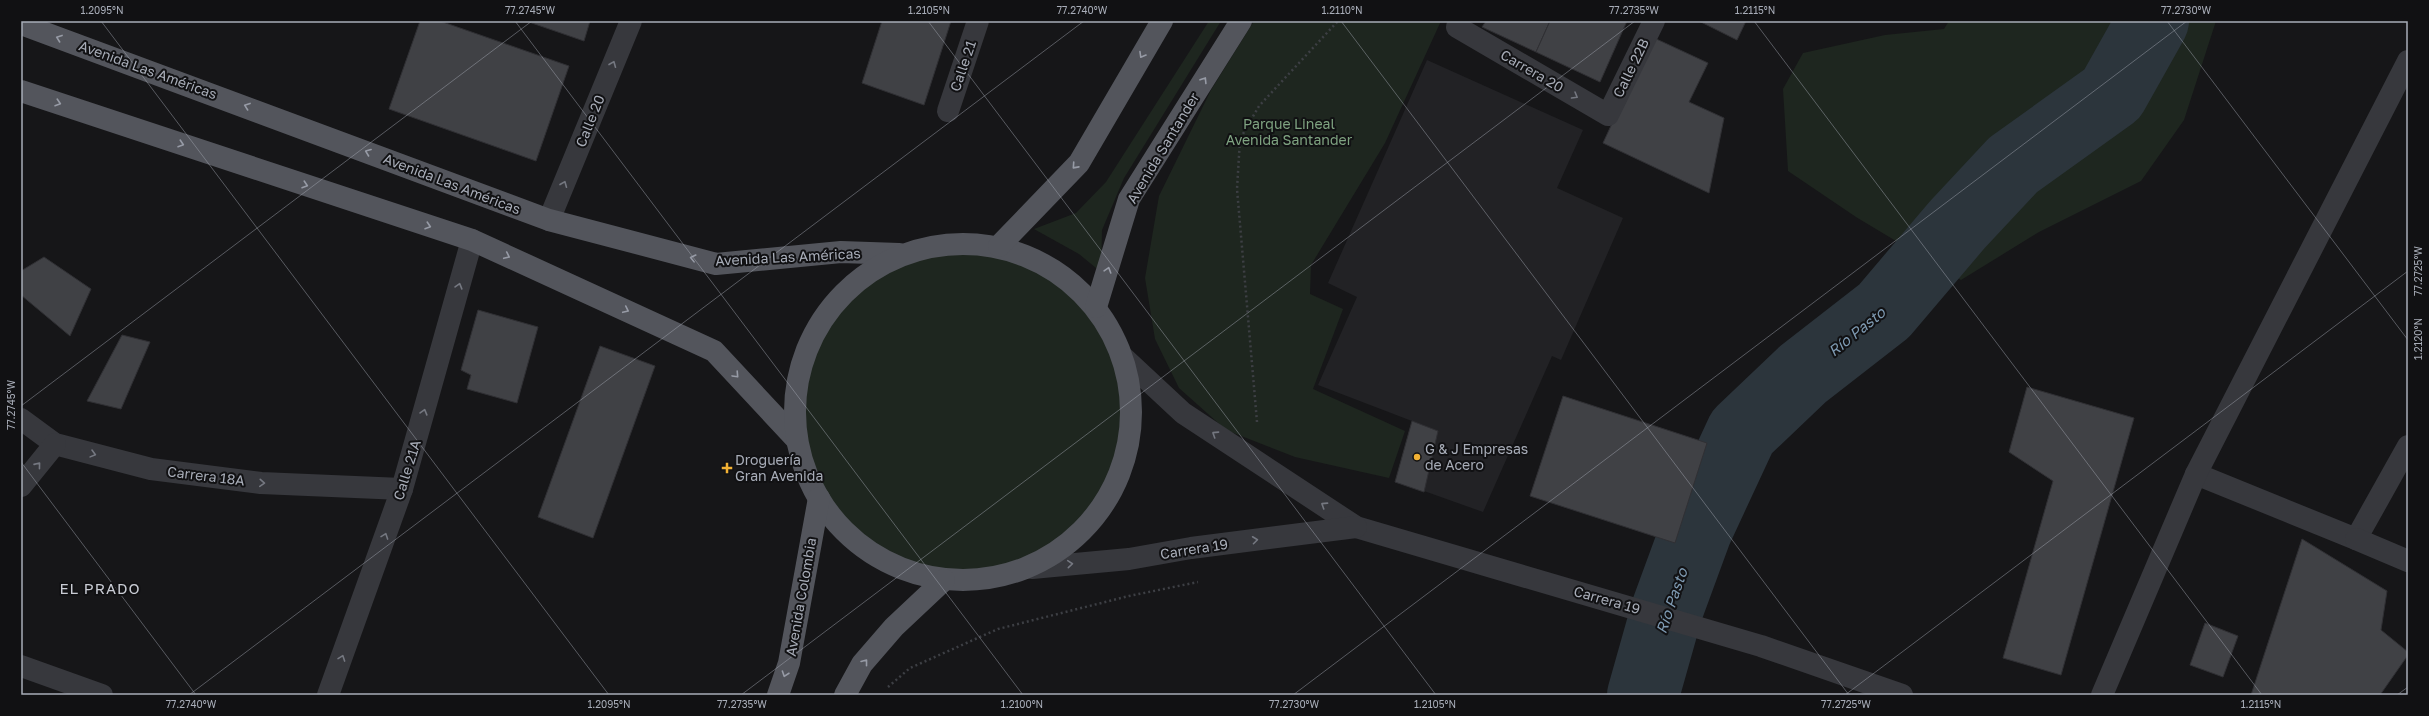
<svg xmlns="http://www.w3.org/2000/svg" width="2429" height="716" font-family="'Golos Text',sans-serif">
  <rect width="100%" height="100%" fill="#161618"/>
  <path fill="#222225" d="M 1427,60 L 1583,130 L 1557,188 L 1623,218 L 1561,360 L 1552,356 L 1483,512 L 1424,491 L 1438,431 L 1318,385 L 1357,297 L 1328,283 Z"/>
  <g fill="#1e261f">
    <path d="M 1209,21 L 1221,21 L 1124,178 L 1102,230 L 1101,272 L 1079,254 L 1034,229 L 1076,213 L 1106,182 Z"/>
    <path d="M 1254,21 L 1441,21 L 1385,143 L 1311,265 L 1310,294 L 1343,309 L 1313,389 L 1405,431 L 1389,478 L 1295,457 L 1226,430 L 1179,388 L 1155,339 L 1145,278 L 1159,196 L 1211,90 Z"/>
    <path d="M 1949,21 L 2216,21 L 2184,120 L 2141,181 L 2039,232 L 1961,280 L 1856,217 L 1788,171 L 1783,89 L 1803,53 L 1885,35 L 1944,29 Z"/>
    <circle cx="965" cy="412" r="163"/>
  </g>
  <g fill="none" stroke-linecap="round" stroke-linejoin="round">
    <path stroke="#2c353c" stroke-width="72" d="M 1643,695 L 1667,610 L 1696,531 L 1742,432 L 1803,374 L 1884,311 L 1957,225 L 2013,165 L 2112,94 L 2153,21"/>
  </g>
  <g fill="#404145" stroke="#303034">
    <path d="M 420,21 L 440,21 L 569,66 L 536,161 L 389,109 Z"/>
    <path d="M 526,21 L 590,21 L 584,41 Z"/>
    <path d="M 882,21 L 951,21 L 924,105 L 862,83 Z"/>
    <path d="M 1486,21 L 1550,21 L 1536,52 L 1482,27 Z"/>
    <path d="M 1550,21 L 1627,21 L 1600,82 L 1536,52 Z"/>
    <path d="M 1699,21 L 1746,21 L 1737,40 Z"/>
    <path d="M 1652,37 L 1708,63 L 1689,102 L 1724,118 L 1709,193 L 1603,143 Z"/>
    <path d="M 44,257 L 91,289 L 70,336 L 21,295 L 21,271 Z"/>
    <path d="M 478,310 L 538,327 L 517,403 L 467,389 L 471,375 L 461,370 Z"/>
    <path d="M 122,335 L 150,342 L 121,409 L 87,401 Z"/>
    <path d="M 600,346 L 655,366 L 593,538 L 538,517 Z"/>
    <path d="M 2027,387 L 2134,418 L 2061,675 L 2003,658 L 2053,481 L 2009,452 Z"/>
    <path d="M 1563,396 L 1707,443 L 1675,543 L 1530,496 Z"/>
    <path d="M 1412,421 L 1438,431 L 1424,492 L 1395,482 Z"/>
    <path d="M 2302,539 L 2387,591 L 2381,630 L 2408,652 L 2408,655 L 2380,695 L 2251,695 Z"/>
    <path d="M 2205,623 L 2238,636 L 2223,677 L 2190,665 Z"/>
  </g>
  <g fill="none" stroke-linecap="round" stroke-linejoin="round">
    <g stroke="#3d3f44" stroke-width="2.5" stroke-dasharray="2 3" stroke-linecap="butt">
      <path d="M 1257,422 L 1237,189 L 1240,139 L 1259,106 L 1338,21"/>
      <path d="M 888,687 L 910,668 L 998,629 L 1129,596 L 1198,582"/>
    </g>
    <g stroke="#37383d" stroke-width="22">
      <path d="M 1460,21 L 1457,27 L 1608,115 L 1654,21"/>
      <path d="M 948,111 L 978,21"/>
      <path d="M 549,220 L 631,21"/>
      <path d="M 1124,358 L 1183,413 L 1356,527 L 1761,646 L 1902,695"/>
      <path d="M 21,419 L 55,444 L 151,469 L 261,483 L 402,489"/>
      <path d="M 2196,474 L 2356,539 L 2408,446"/>
      <path d="M 21,486 L 55,444"/>
      <path d="M 2356,539 L 2408,561"/>
      <path d="M 1032,568 L 1129,559 L 1191,548 L 1356,527"/>
      <path d="M 21,666 L 102,695"/>
      <path d="M 328,695 L 402,489 L 472,240"/>
      <path d="M 2102,695 L 2196,474 L 2408,61"/>
    </g>
    <g stroke="#53555c" stroke-width="22">
      <path d="M 21,24 L 549,220 L 716,264 L 841,252 L 899,254"/>
      <path d="M 21,91 L 472,240 L 714,351 L 796,439"/>
      <circle cx="963" cy="412" r="168"/>
      <path d="M 999,246 L 1079,163 L 1162,21"/>
      <path d="M 1096,307 L 1129,199 L 1241,21"/>
      <path d="M 778,695 L 789,663 L 819,498"/>
      <path d="M 845,695 L 862,664 L 894,627 L 944,580"/>
    </g>
  </g>
  <defs><path id="oneway-chevron" d="M-2-3.5L2.5 0L-2 3.5" fill="none" stroke-width="1.6" stroke-linecap="round" stroke-linejoin="round"/></defs>
  <g stroke="#979ba6">
    <use href="#oneway-chevron" transform="translate(59 38) rotate(-160)"/>
    <use href="#oneway-chevron" transform="translate(1142 55) rotate(120)"/>
    <use href="#oneway-chevron" transform="translate(1204 80) rotate(-58)"/>
    <use href="#oneway-chevron" transform="translate(58 103) rotate(18)"/>
    <use href="#oneway-chevron" transform="translate(247 106) rotate(-160)"/>
    <use href="#oneway-chevron" transform="translate(181 144) rotate(18)"/>
    <use href="#oneway-chevron" transform="translate(368 152) rotate(-159)"/>
    <use href="#oneway-chevron" transform="translate(1075 166) rotate(132)"/>
    <use href="#oneway-chevron" transform="translate(305 185) rotate(18)"/>
    <use href="#oneway-chevron" transform="translate(428 226) rotate(18)"/>
    <use href="#oneway-chevron" transform="translate(507 256) rotate(25)"/>
    <use href="#oneway-chevron" transform="translate(693 258) rotate(-166)"/>
    <use href="#oneway-chevron" transform="translate(1108 270) rotate(-73)"/>
    <use href="#oneway-chevron" transform="translate(626 310) rotate(25)"/>
    <use href="#oneway-chevron" transform="translate(736 375) rotate(47)"/>
    <use href="#oneway-chevron" transform="translate(865 662) rotate(-52)"/>
    <use href="#oneway-chevron" transform="translate(785 674) rotate(109)"/>
  </g>
  <g stroke="#757881">
    <use href="#oneway-chevron" transform="translate(613 64) rotate(-68)"/>
    <use href="#oneway-chevron" transform="translate(1575 96) rotate(30)"/>
    <use href="#oneway-chevron" transform="translate(564 184) rotate(-68)"/>
    <use href="#oneway-chevron" transform="translate(459 286) rotate(-74)"/>
    <use href="#oneway-chevron" transform="translate(424 412) rotate(-74)"/>
    <use href="#oneway-chevron" transform="translate(1215 434) rotate(-147)"/>
    <use href="#oneway-chevron" transform="translate(93 454) rotate(15)"/>
    <use href="#oneway-chevron" transform="translate(38 465) rotate(-51)"/>
    <use href="#oneway-chevron" transform="translate(262 483) rotate(4)"/>
    <use href="#oneway-chevron" transform="translate(1324 505) rotate(-147)"/>
    <use href="#oneway-chevron" transform="translate(385 536) rotate(-70)"/>
    <use href="#oneway-chevron" transform="translate(1255 540) rotate(-7)"/>
    <use href="#oneway-chevron" transform="translate(1070 564) rotate(-5)"/>
    <use href="#oneway-chevron" transform="translate(342 658) rotate(-70)"/>
  </g>
  <path fill="none" stroke="#a8adb8" stroke-width="1" stroke-opacity="0.45" d="M 101,21 L 609,695M 515,21 L 1023,695M 928,21 L 1436,695M 1341,21 L 1849,695M 1754,21 L 2262,695M 2167,21 L 2408,340M 21,406 L 532,21M 21,462 L 196,695M 189,695 L 1084,21M 741,695 L 1635,21M 1293,695 L 2187,21M 1845,695 L 2408,271M 2397,695 L 2408,687"/>
  <g fill="#f2b134" stroke="#111113" stroke-width="1.5">
    <circle cx="1417" cy="457" r="4"/>
    <path d="M725 462h4v4h4v4h-4v4h-4v-4h-4v-4h4z"/>
  </g>
  <g text-anchor="middle" stroke-width="4" stroke-linejoin="round" paint-order="stroke">
    <g font-size="14" fill="#a8adb8" stroke="#111113">
      <text transform="translate(963 66) rotate(-71)" y="5">Calle 21</text>
      <text transform="translate(1631 68) rotate(-64)" y="5">Calle 22B</text>
      <text transform="translate(148 70) rotate(20)" y="5">Avenida Las Américas</text>
      <text transform="translate(1532 71) rotate(30)" y="5">Carrera 20</text>
      <text transform="translate(590 121) rotate(-68)" y="5">Calle 20</text>
      <text transform="translate(1163 148) rotate(-59)" y="5">Avenida Santander</text>
      <text transform="translate(452 184) rotate(21)" y="5">Avenida Las Américas</text>
      <text transform="translate(788 257) rotate(-3)" y="5">Avenida Las Américas</text>
      <text transform="translate(407 470) rotate(-73)" y="5">Calle 21A</text>
      <text transform="translate(206 476) rotate(7)" y="5">Carrera 18A</text>
      <text transform="translate(1194 549) rotate(-9)" y="5">Carrera 19</text>
      <text transform="translate(801 597) rotate(-80)" y="5">Avenida Colombia</text>
      <text transform="translate(1607 600) rotate(16)" y="5">Carrera 19</text>
    </g>
    <g font-size="14" fill="#7fa381" stroke="#111113">
      <text x="1289" y="129">Parque Lineal<tspan x="1289" dy="16">Avenida Santander</tspan></text>
    </g>
    <g font-size="14" fill="#a8adb8" stroke="#111113" text-anchor="start">
      <text x="1425" y="454">G &amp; J Empresas<tspan x="1425" dy="16">de Acero</tspan></text>
      <text x="735" y="465">Droguería<tspan x="735" dy="16">Gran Avenida</tspan></text>
    </g>
    <g font-size="15" font-style="italic" fill="#7f9bb3" stroke="#111113">
      <text transform="translate(1857 332) rotate(-39)" y="5">Río Pasto</text>
      <text transform="translate(1672 601) rotate(-71)" y="5">Río Pasto</text>
    </g>
    <g font-size="15" letter-spacing="1" fill="#c9ccd4" stroke="#111113">
      <text x="100" y="594">EL PRADO</text>
    </g>
  </g>
  <rect width="2429" height="716" fill="none" stroke="#111113" stroke-width="44"/>
  <rect x="22" y="22" width="2385" height="672" fill="none" stroke="#a8adb8" stroke-width="1.5"/>
  <g font-size="10" text-anchor="middle" fill="#a8adb8">
    <text x="102" y="14">1.2095°N</text>
    <text x="530" y="14">77.2745°W</text>
    <text x="929" y="14">1.2105°N</text>
    <text x="1082" y="14">77.2740°W</text>
    <text x="1342" y="14">1.2110°N</text>
    <text x="1634" y="14">77.2735°W</text>
    <text x="1755" y="14">1.2115°N</text>
    <text x="2186" y="14">77.2730°W</text>
    <text transform="translate(2418 271) rotate(-90)" y="4">77.2725°W</text>
    <text transform="translate(2418 339) rotate(-90)" y="4">1.2120°N</text>
    <text transform="translate(11 405) rotate(-90)" y="4">77.2745°W</text>
    <text x="191" y="708">77.2740°W</text>
    <text x="609" y="708">1.2095°N</text>
    <text x="742" y="708">77.2735°W</text>
    <text x="1022" y="708">1.2100°N</text>
    <text x="1294" y="708">77.2730°W</text>
    <text x="1435" y="708">1.2105°N</text>
    <text x="1846" y="708">77.2725°W</text>
    <text x="2261" y="708">1.2115°N</text>
  </g>
</svg>
